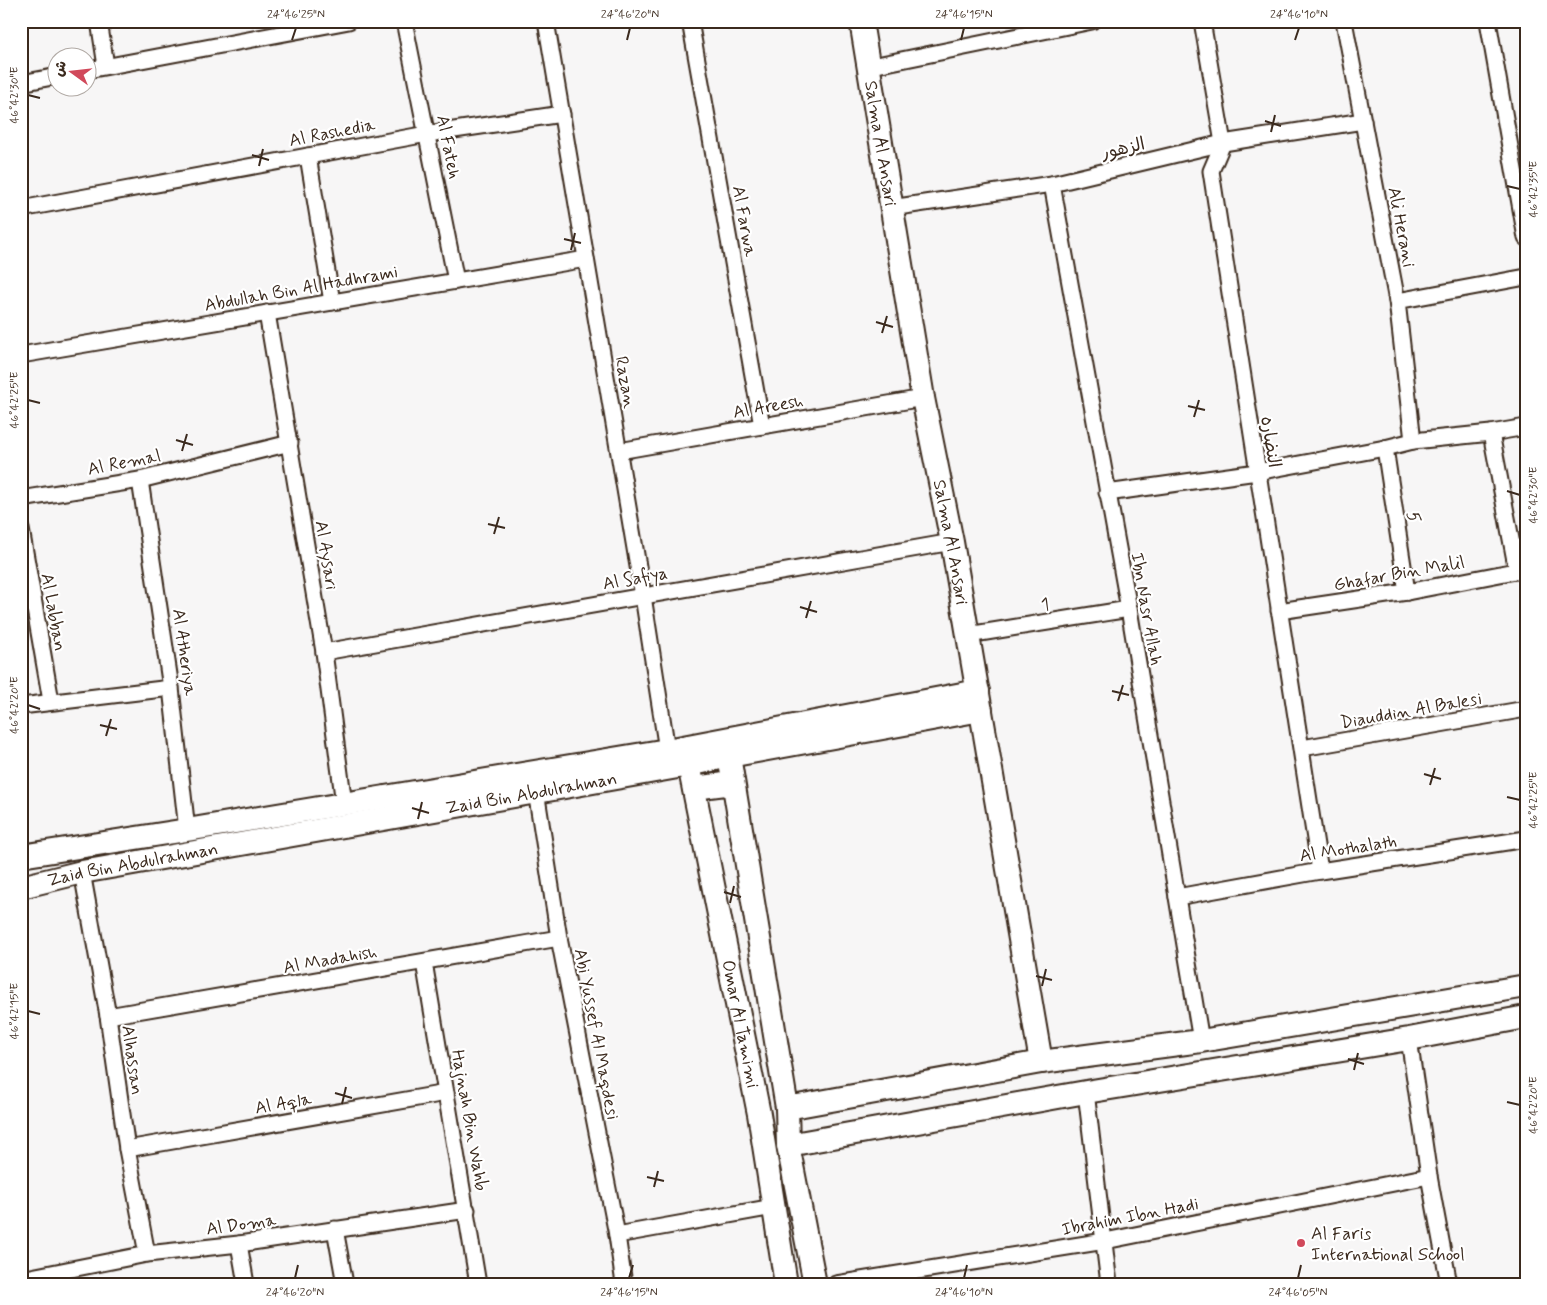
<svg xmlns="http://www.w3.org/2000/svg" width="1547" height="1305" font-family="Mynerve,'Playpen Sans Arabic',sans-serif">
  <rect width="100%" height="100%" fill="#f7f6f6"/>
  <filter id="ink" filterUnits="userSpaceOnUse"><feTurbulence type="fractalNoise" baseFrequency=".02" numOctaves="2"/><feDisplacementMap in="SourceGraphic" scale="10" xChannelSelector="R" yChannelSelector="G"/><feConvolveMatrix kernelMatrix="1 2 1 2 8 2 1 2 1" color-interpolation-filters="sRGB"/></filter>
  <g filter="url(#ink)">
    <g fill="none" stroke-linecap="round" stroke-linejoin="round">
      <defs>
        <g id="street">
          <path d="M 99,21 L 106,66"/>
          <path d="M 404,21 L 456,281"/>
          <path d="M 546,21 L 643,596 L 667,750"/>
          <path d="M 690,21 L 762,426"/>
          <path d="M 1202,21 L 1223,143 L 1211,171 L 1320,871"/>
          <path d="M 1344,21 L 1397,301 L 1413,441"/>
          <path d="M 1488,21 L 1526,238"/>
          <path d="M 867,67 L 1092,21"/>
          <path d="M 88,70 L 349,21"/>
          <path d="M 21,83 L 58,76"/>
          <path d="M 308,156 L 332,302"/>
          <path d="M 1052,184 L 1129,609 L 1201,1041"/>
          <path d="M 891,208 L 1052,184 L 1223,143 L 1363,121"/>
          <path d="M 21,209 L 427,134 L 562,114"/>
          <path d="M 1397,301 L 1526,277"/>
          <path d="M 267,313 L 324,652 L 344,804"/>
          <path d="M 21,355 L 586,259"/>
          <path d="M 1491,433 L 1517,571"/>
          <path d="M 1385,448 L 1407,592"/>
          <path d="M 619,451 L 923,398"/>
          <path d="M 140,480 L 171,688 L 187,830"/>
          <path d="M 1107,493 L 1257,472 L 1385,448 L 1413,441 L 1491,433 L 1526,427"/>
          <path d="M 21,499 L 140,480 L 290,443"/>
          <path d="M 21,529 L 51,701"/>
          <path d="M 1279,611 L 1407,592 L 1526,569"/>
          <path d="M 968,635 L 1129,609"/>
          <path d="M 324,652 L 952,542"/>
          <path d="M 21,706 L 171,688"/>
          <path d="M 1302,748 L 1526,709"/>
          <path d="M 536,791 L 559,938 L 617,1235 L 624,1284"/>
          <path d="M 82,872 L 108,1016 L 127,1149 L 147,1254"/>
          <path d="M 1177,897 L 1320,871 L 1526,839"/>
          <path d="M 424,962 L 478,1284"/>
          <path d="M 108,1016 L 559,938"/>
          <path d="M 1409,1039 L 1429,1176 L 1449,1284"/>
          <path d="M 1086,1092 L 1109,1284"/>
          <path d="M 127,1149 L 446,1093"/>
          <path d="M 335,1229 L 345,1284"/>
          <path d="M 617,1235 L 774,1207"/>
          <path d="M 239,1244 L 246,1284"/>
          <path d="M 21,1279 L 147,1254 L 239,1244 L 467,1210"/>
          <path d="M 836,1284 L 1105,1241 L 1429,1176"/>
        </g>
        <g id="secondary">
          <path id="s1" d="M 861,21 L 923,398 L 952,542 L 1041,1062"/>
          <path d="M 729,756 L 787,1108 L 788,1145 L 815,1284"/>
          <path id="s2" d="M 689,765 L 759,1114 L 786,1284"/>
          <path d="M 694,788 L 733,783"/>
          <path d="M 21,856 L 187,830 L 667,750 L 978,691"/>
          <path id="s3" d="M 21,887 L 82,872 L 689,765 L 729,756 L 981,710"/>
          <path d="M 787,1108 L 1041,1062 L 1201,1041 L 1526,986"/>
          <path d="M 788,1145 L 1086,1092 L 1409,1039 L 1526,1017"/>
        </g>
      </defs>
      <use href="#street" stroke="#3b2a1e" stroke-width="19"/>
      <use href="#secondary" stroke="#3b2a1e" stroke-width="26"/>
      <use href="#street" stroke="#fff" stroke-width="15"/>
      <use href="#secondary" stroke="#fff" stroke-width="22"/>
    </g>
  </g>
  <path fill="none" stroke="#3b2a1e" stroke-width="2" d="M 292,40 L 296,28M 627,40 L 630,28M 961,40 L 964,28M 1295,40 L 1299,28M 28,95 L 40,98M 1265,121 L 1281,126M 1271,132 L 1275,115M 252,155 L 269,160M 259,166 L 263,149M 1507,186 L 1520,189M 564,239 L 581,243M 571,250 L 575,233M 876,322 L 893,327M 882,333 L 887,316M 28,400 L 40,403M 1188,406 L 1205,410M 1194,417 L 1199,400M 176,440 L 193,445M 182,451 L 187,434M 1507,491 L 1520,495M 488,524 L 505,528M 494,534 L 499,517M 800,607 L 817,612M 806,618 L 811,601M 1112,691 L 1129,695M 1118,701 L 1123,685M 28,705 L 40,709M 100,725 L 117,729M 106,736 L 111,719M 1424,774 L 1441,779M 1430,785 L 1435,768M 1507,797 L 1520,800M 412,808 L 429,813M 418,819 L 422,802M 724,892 L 741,897M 730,903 L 734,886M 1036,976 L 1052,980M 1042,986 L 1046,969M 28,1011 L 40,1014M 1348,1059 L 1364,1064M 1354,1070 L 1358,1053M 335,1093 L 352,1098M 1507,1102 L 1520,1105M 342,1104 L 346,1087M 647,1177 L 664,1181M 654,1187 L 658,1171M 295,1278 L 298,1265M 629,1278 L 633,1265M 964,1278 L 967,1265M 1298,1278 L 1301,1265"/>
  <circle fill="#d1495b" stroke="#fff" stroke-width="2" cx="1301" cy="1243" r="5"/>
  <g text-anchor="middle" stroke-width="4.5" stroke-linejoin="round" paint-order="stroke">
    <g font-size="18" fill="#3b2a1e" stroke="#fff">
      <text transform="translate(332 132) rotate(-11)" y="6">Al Rashedia</text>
      <text dy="6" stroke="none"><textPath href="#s1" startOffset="124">Salma Al Ansari</textPath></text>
      <text transform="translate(449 147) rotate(79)" y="6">Al Fateh</text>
      <text transform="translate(1123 148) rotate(-13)" y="6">الزهور</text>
      <text transform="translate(745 221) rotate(80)" y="6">Al Farwa</text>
      <text transform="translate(1402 227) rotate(79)" y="6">Ali Herani</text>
      <text transform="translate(301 288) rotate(-10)" y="6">Abdullah Bin Al Hadhrami</text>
      <text transform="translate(626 382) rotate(80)" y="6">Razan</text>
      <text transform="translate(768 406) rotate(-10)" y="6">Al Areesh</text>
      <text transform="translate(1271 442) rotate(81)" y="6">النضاره</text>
      <text transform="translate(124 462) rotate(-11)" y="6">Al Remal</text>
      <text transform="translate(1414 517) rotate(81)" y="6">5</text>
      <text dy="6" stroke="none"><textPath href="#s1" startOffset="529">Salma Al Ansari</textPath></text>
      <text transform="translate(327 555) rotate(81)" y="6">Al Aysari</text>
      <text transform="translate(1399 573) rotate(-10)" y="6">Ghafar Bin Malil</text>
      <text transform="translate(635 578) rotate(-10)" y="6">Al Safiya</text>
      <text transform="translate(1045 604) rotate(-9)" y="6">1</text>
      <text transform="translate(1147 609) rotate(80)" y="6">Ibn Nasr Allah</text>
      <text transform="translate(54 612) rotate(80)" y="6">Al Labban</text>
      <text transform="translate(185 652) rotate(82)" y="6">Al Atheriya</text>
      <text transform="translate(1411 710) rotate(-10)" y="6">Diauddin Al Balesi</text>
      <text dy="6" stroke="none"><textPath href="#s3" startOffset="519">Zaid Bin Abdulrahman</textPath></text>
      <text transform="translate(1348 848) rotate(-9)" y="6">Al Mothalath</text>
      <text dy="6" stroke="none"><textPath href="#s3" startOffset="114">Zaid Bin Abdulrahman</textPath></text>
      <text transform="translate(330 959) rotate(-10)" y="6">Al Madahish</text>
      <text dy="6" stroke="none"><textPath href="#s2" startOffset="264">Omar Al Tamimi</textPath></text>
      <text transform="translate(597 1034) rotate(79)" y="6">Abi Yussef Al Maqdesi</text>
      <text transform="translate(133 1060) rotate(82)" y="6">Alhassan</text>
      <text transform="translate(283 1103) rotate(-10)" y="6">Al Aqla</text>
      <text transform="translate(470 1120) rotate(80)" y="6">Hajnah Bin Wahb</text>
      <text transform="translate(1130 1216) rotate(-11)" y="6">Ibrahim Ibn Hadi</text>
      <text transform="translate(241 1224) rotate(-8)" y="6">Al Doma</text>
    </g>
    <g font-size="18" fill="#3b2a1e" stroke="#fff" text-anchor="start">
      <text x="1311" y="1239">Al Faris<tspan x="1311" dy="21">International School</tspan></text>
    </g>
  </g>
  <rect width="1547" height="1305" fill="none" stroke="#fff" stroke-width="55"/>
  <g transform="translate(72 72) rotate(285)"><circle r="24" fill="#ffffff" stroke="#b1aaa5"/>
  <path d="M0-4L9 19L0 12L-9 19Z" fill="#d1495b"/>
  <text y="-8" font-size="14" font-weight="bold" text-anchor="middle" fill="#3b2a1e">ش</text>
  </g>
  <rect x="28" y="28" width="1492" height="1250" fill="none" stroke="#3b2a1e" stroke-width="2"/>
  <g font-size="12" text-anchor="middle" fill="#3b2a1e">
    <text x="296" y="18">24°46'25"N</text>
    <text x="630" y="18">24°46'20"N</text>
    <text x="964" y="18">24°46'15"N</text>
    <text x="1299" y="18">24°46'10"N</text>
    <text transform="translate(14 95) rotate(-90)" y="4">46°42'30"E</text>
    <text transform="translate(1533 189) rotate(-90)" y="4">46°42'35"E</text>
    <text transform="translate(14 400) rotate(-90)" y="4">46°42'25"E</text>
    <text transform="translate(1533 495) rotate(-90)" y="4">46°42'30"E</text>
    <text transform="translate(14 705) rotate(-90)" y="4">46°42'20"E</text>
    <text transform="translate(1533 800) rotate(-90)" y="4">46°42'25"E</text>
    <text transform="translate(14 1011) rotate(-90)" y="4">46°42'15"E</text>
    <text transform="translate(1533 1105) rotate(-90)" y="4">46°42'20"E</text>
    <text x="295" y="1296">24°46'20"N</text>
    <text x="629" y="1296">24°46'15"N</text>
    <text x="964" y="1296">24°46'10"N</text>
    <text x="1298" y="1296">24°46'05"N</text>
  </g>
</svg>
